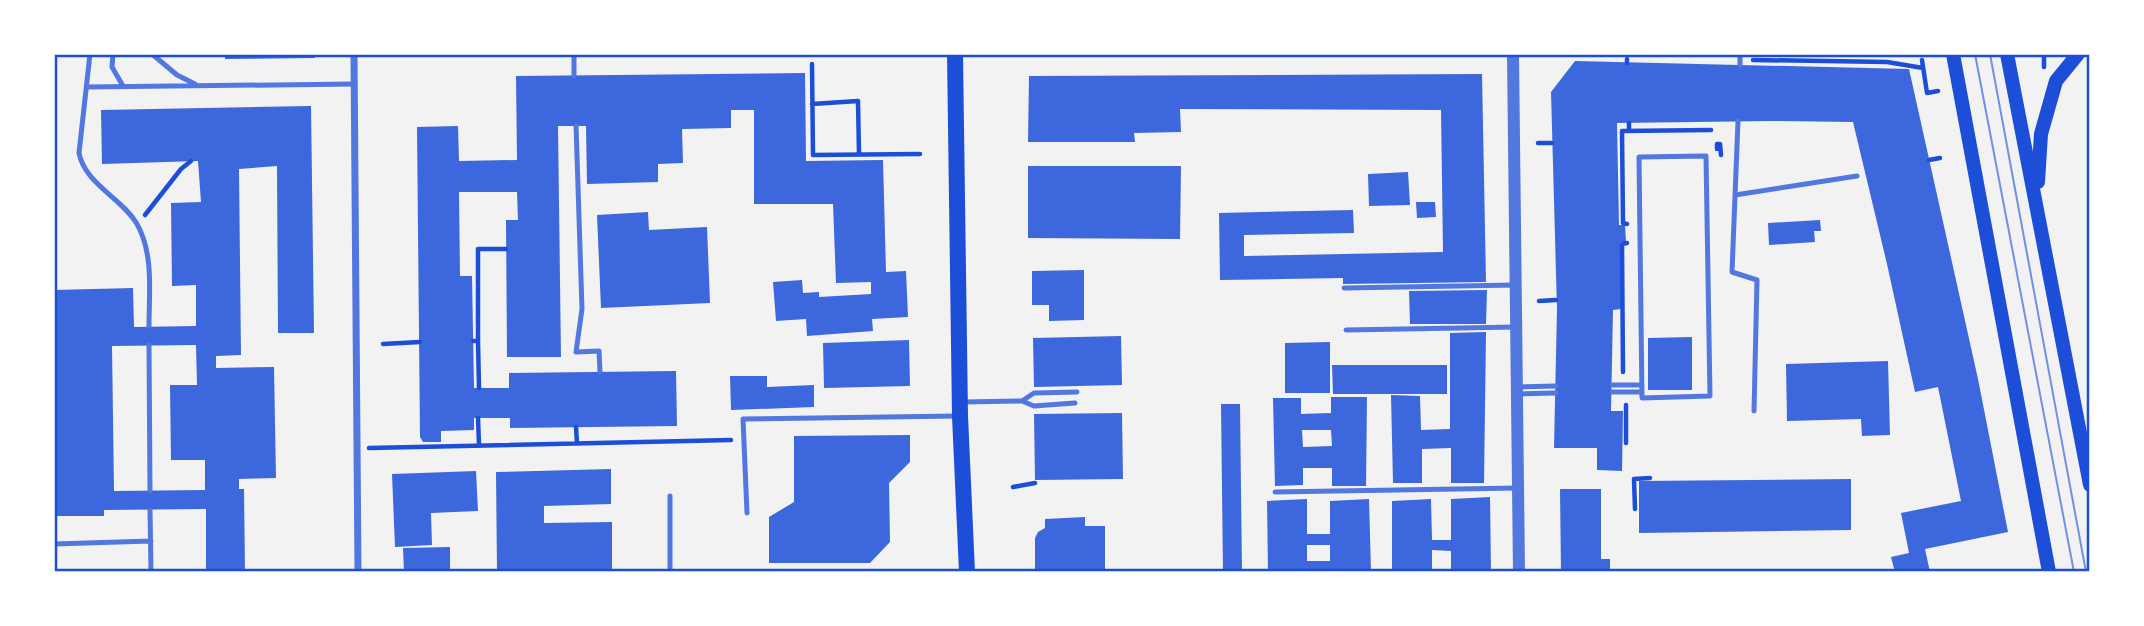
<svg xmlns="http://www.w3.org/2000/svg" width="2144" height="626" font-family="'Fira Sans Condensed',sans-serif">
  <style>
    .building { fill: #3d67dc; fill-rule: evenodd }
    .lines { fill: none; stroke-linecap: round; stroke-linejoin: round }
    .path { stroke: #1d4ed8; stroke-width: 4.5 }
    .service { stroke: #5277de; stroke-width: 5 }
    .minor { stroke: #5277de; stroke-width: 7 }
    .tertiary { stroke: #5277de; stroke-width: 12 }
    .secondary { stroke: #1d4ed8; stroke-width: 14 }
    .primary { stroke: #1d4ed8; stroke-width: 16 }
    .tram { stroke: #7290e2; stroke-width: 2 }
    .neatline { fill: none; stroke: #1d4ed8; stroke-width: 2.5 }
  </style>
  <rect width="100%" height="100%" fill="#f2f2f2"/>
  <!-- building -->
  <path class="building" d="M225,54H315V58L225,59Z
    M1575,61L1909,69L1978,379L2008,532L1925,549L1930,572H1895L1891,557L1909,553L1901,513L1961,501L1938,387L1915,392L1887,264L1853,122L1772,121L1617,123L1619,225H1625L1626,242H1620L1621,309L1613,310L1611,411H1623L1622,471L1597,470V448H1554L1557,309L1551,92Z
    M805,73L806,161L883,160L886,272L906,271L908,317L872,319L873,331L807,336L806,319L776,321L773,282L802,280L803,293L819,292V297L871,294V282L836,283L833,204H754V110H731V128L682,129L683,163L658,164V182L587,184L586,126H558L561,357H507L506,220H518L517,192H459L460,276H472L474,388H509V373L676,371L677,426L510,428V418H474V430L441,431V442H423L420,437L417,127L458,126L459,161L517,160L516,76Z
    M1482,74L1486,282L1343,284V278L1220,280L1219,213L1353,210L1354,233L1244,235V256L1443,252L1441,110L1180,109L1181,132L1134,133L1135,142H1028L1029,76Z
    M311,106L314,333H278L277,166L239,169L241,355L216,356V368L274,367L276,478L239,479V489H244L245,572H206V509L104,510V516H54V290L133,288L134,327L196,326V285L172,286L171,203L201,202L198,161L102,164L101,110ZM196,345L197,385H170L171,460H205V490L114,491L112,346Z
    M1028,166H1181L1180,239L1028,238Z
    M1408,172L1410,205L1369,206L1368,174Z
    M1416,202H1435L1436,217L1417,218Z
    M648,212L649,230L707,227L710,303L601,308L597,215Z
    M1820,220L1821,231H1814L1815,242L1769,245L1768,223Z
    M1084,270V320L1049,321V305H1032V271Z
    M1487,290L1486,324H1410L1409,291Z
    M1486,332L1484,483H1451V448L1422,449V483H1393L1391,395L1420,396L1421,430L1450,429V333Z
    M1121,336L1122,385L1034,387L1033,338Z
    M1692,337V390H1648V338Z
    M909,340L910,386L824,388L823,343Z
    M1330,342V393H1285V343Z
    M1888,361L1890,435L1862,436L1861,419L1787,421L1786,364Z
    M1332,365H1447V394H1333Z
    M730,376H767V387L814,385V407L731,410Z
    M1331,397H1367L1366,486H1332V468H1303V485L1275,486L1273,398H1301V414L1331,413ZM1302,430H1331L1332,446L1303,447Z
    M1221,404H1240L1242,572H1223Z
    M1122,413L1123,479L1035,480L1034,414Z
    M910,435V462L889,483L890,542L870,563H769V517L794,502V436Z
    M611,469V504L544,506V523L612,522V572H497L496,472Z
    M476,471L478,511L431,513L432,545L395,547L392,474Z
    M1851,479V530L1639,533V481Z
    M1560,489H1601V559H1610V572H1561Z
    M1490,497L1491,572H1451V551L1432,550V572H1392V501L1431,499L1432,540H1451V499Z
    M1307,499V534H1330V501L1369,499L1371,572H1268L1267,501ZM1307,545H1330V561H1307Z
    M1085,517V526H1105V572H1035V538L1038,532L1045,528V519Z
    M450,547V572H404L403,548Z"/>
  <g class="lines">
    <!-- path -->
    <path class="path" d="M1627,59V63
      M1753,60L1887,62L1923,68
      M1922,60L1927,93L1938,91
      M812,64L813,155L920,154
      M2044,67V55
      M812,104L858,101L859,154
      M1629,123V131
      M1538,143H1552
      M1717,149V144H1720L1721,155
      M1929,160L1940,158
      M145,215L181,169L191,161
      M1627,224L1623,223L1622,131L1711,130
      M1539,301L1556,300
      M473,341H478V249H506
      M478,341L479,388
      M383,344L420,342
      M1623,372L1622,244L1627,243
      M478,418L479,445
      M576,427L577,443
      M1626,443V405
      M369,448L731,440
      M1013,487L1035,483
      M1635,509L1634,479L1650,478"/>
    <!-- service -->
    <path class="service" d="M90,54L79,153C85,184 122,198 137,224C154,254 149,293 149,326
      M113,54L112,67L123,86
      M152,54L177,75L195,84
      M574,54V76
      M1740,65V54
      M87,87L355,84
      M1738,121L1732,272L1757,280L1754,411
      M576,125L582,309L576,352L599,351L600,372
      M1706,156L1710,396L1642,398L1639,157Z
      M1735,195L1857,176
      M1344,288L1516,285
      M1346,330L1516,327
      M149,345L150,491
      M1612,385H1642
      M1517,387L1556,386
      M1612,392H1642
      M1517,394L1556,393
      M1022,401L1034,406L1075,403
      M963,402L1022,401L1034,393L1077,392
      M1275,492L1518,488
      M670,496V572
      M150,510L151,572
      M747,513L743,419L957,416
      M54,544L151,541"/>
    <!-- minor -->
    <path class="minor" d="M354,54L358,572"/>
    <!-- tertiary -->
    <path class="tertiary" d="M1513,54L1519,572"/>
    <!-- secondary -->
    <path class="secondary" d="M1953,54L2049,572
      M2007,54L2090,485
      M2038,182L2041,134L2056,81L2078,54"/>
    <!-- primary -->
    <path class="primary" d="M955,54L960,416L967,572"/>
    <!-- tram -->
    <path class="tram" d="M1975,54L2074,572
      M1990,54L2086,572"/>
  </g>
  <!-- border -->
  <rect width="2144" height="626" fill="none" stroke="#ffffff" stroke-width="112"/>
  <rect x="56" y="56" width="2032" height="514" class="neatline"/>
</svg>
